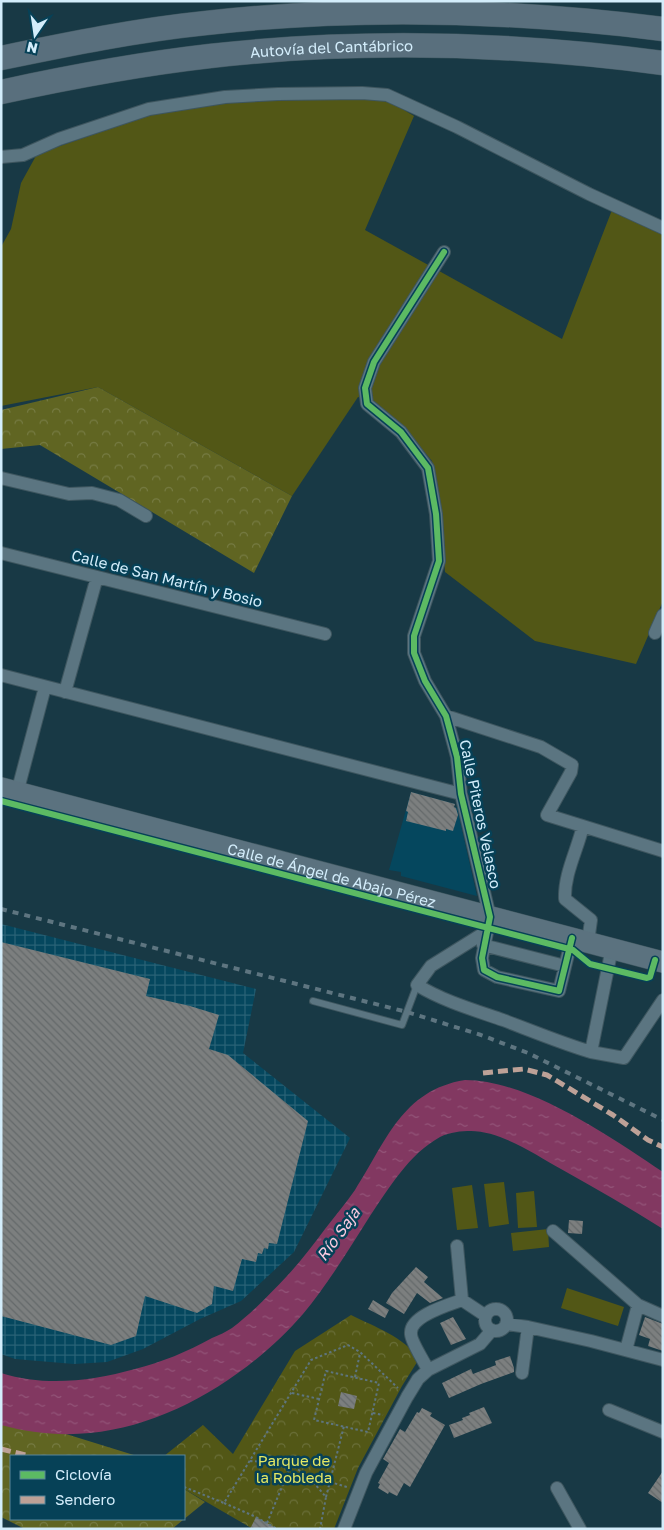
<svg xmlns="http://www.w3.org/2000/svg" width="664" height="1530" font-family="'Golos Text',sans-serif">
  <style>
    .built { fill: #05475e }
    .industrial { fill: url(#industrial-grid) }
    .grass { fill: #525716 }
    .forest { fill: url(#forest-crowns) }
    .park { fill: url(#park-crowns) }
    .water { fill: url(#water-ripples) }
    .building { fill: url(#building-back-hatch) }
    .lines { fill: none; stroke-linecap: round; stroke-linejoin: round }
    .service-casing { stroke: #3e565f; stroke-width: 8 }
    .minor-casing { stroke: #3e565f; stroke-width: 14 }
    .trunk-casing { stroke: #3e565f; stroke-width: 22 }
    .motorway-casing { stroke: #3e565f; stroke-width: 25 }
    .path { stroke: #5e757f; stroke-width: 2; stroke-dasharray: 2.5 2.5; stroke-linecap: butt }
    .service { stroke: #5b7581; stroke-width: 6 }
    .minor { stroke: #5b7581; stroke-width: 12 }
    .trunk { stroke: #5b727f; stroke-width: 21 }
    .motorway { stroke: #596f7d; stroke-width: 24 }
    .rail { stroke: #5e7580; stroke-width: 4; stroke-dasharray: 6 6; stroke-linecap: butt }
    .quiet { stroke: #bda197; stroke-width: 5; stroke-dasharray: 10 5; stroke-linecap: butt }
    .cycleway-casing { stroke: #064157; stroke-width: 9 }
    .cycleway { stroke: #5cba63; stroke-width: 6 }
    .labels { text-anchor: middle; dominant-baseline: central; stroke-width: 5; stroke-linejoin: round; paint-order: stroke }
    .street-label { font-size: 15px; fill: #d3edfb; stroke: #064157 }
    .park-label { font-size: 15px; fill: #e5e863; stroke: #064157 }
    .water-label { font-size: 16px; font-style: italic; fill: #fbcadf; stroke: #064157 }
  </style>
  <defs>
    <pattern id="industrial-grid" width="8" height="8" patternUnits="userSpaceOnUse" patternTransform="scale(1.25)"><rect width="8" height="8" fill="#05475e"/><path d="M0 4h8M4 0v8" fill="none" stroke="#296276"/></pattern>
    <pattern id="forest-crowns" width="20" height="18" patternUnits="userSpaceOnUse" patternTransform="scale(1.25)"><rect width="20" height="18" fill="#606522"/><path d="M2 6a3 3 0 1 1 6 0M12 15a3 3 0 1 1 6 0" fill="none" stroke="#767b43"/></pattern>
    <pattern id="park-crowns" width="20" height="18" patternUnits="userSpaceOnUse" patternTransform="scale(1.25)"><rect width="20" height="18" fill="#525716"/><path d="M2 6a3 3 0 1 1 6 0M12 15a3 3 0 1 1 6 0" fill="none" stroke="#6a6f39"/></pattern>
    <pattern id="water-ripples" width="26" height="14" patternUnits="userSpaceOnUse" patternTransform="scale(1.25)"><rect width="26" height="14" fill="#823861"/><path d="M2 4q2-2 4 0t4 0M15 11q2-2 4 0t4 0" fill="none" stroke="#935579"/></pattern>
    <pattern id="building-back-hatch" width="6" height="6" patternUnits="userSpaceOnUse" patternTransform="scale(1.25)"><rect width="6" height="6" fill="#7c7f7f"/><path d="M-1 5l2 2M0 0l6 6M5-1l2 2" fill="none" stroke="#64696a"/></pattern>
  </defs>
  <rect width="100%" height="100%" fill="#183945"/>
  <!-- built -->
  <path class="built" d="M411,792L455,804L454,807L459,808L458,812L477,896L401,876V872L389,870Z"/>
  <!-- industrial -->
  <path class="industrial" d="M1,924L256,989L243,1053L350,1138L294,1252L241,1301L200,1319L143,1349L107,1362L74,1364L15,1359L1,1354Z"/>
  <!-- grass -->
  <path class="grass" d="M267,99H386L414,116L365,230L562,339L612,210L663,233V601L636,664L535,641L445,572L440,517L432,461L401,424L375,402L358,397L292,496L98,387L1,406V247L11,229L21,183L37,154L152,114L198,105Z
    M504,1182L509,1224L489,1227L484,1184Z
    M472,1185L478,1228L457,1230L452,1188Z
    M534,1191L537,1227L518,1228L516,1193Z
    M548,1229L549,1247L513,1251L511,1233Z
    M567,1288L624,1307L618,1326L561,1308Z"/>
  <!-- forest -->
  <path class="forest" d="M98,387L292,496L254,573L40,445L1,449V410Z
    M1,1423L66,1434L137,1456H11V1519H184V1489L205,1502L172,1529H25L1,1517Z"/>
  <!-- park -->
  <path class="park" d="M351,1315C375,1327 404,1337 419,1359L402,1386L358,1468L334,1529H253L184,1489V1456H164L203,1425L233,1454L295,1351Z"/>
  <!-- water -->
  <path class="water" d="M465,1080C529,1080 610,1137 663,1172V1229C630,1208 595,1188 561,1169C536,1155 501,1131 471,1131C461,1131 450,1132 440,1137C409,1154 389,1188 370,1216C349,1249 328,1284 303,1314C252,1373 170,1426 90,1433C60,1436 30,1433 1,1425V1373C46,1387 91,1381 135,1369C162,1362 187,1352 212,1338C219,1335 226,1332 232,1328C252,1313 270,1294 287,1276C301,1261 313,1245 325,1229C335,1216 346,1203 355,1190C386,1142 402,1090 465,1080Z"/>
  <!-- building -->
  <path class="building" d="M411,792L455,804L454,807L456,808L458,815L453,831L446,829V831L406,821L408,812L406,811Z
    M1,942L150,979L146,996L190,1006L219,1015L209,1049L228,1055L308,1121L277,1244L269,1243L268,1249L264,1248L262,1254L258,1253L256,1262L242,1259L233,1291L214,1286L212,1304L197,1313L145,1296L136,1336L111,1345L1,1316Z
    M569,1220L583,1221L582,1234L568,1233Z
    M416,1267L428,1277L424,1282L443,1298L430,1303L417,1293L404,1314L386,1303L392,1293Z
    M373,1300L389,1310L385,1318L368,1309Z
    M453,1317L466,1339L451,1345L440,1323Z
    M645,1317L663,1324V1351L648,1346L650,1339L639,1335Z
    M510,1356L514,1368V1372L481,1384L449,1398L442,1383L471,1369L473,1374L496,1365L495,1361Z
    M341,1392L357,1396L354,1409L338,1406Z
    M484,1407L492,1423L454,1438L449,1425L463,1420L462,1418L470,1415L469,1413Z
    M422,1408L432,1413L430,1416L445,1425L410,1487L404,1483L397,1496L389,1492L388,1494L378,1488L380,1484L378,1483L389,1463L383,1459L400,1429L405,1432L417,1412L419,1413Z
    M663,1471V1503L648,1493Z
    M256,1517L278,1529H250Z"/>
  <g class="lines">
    <defs>
      <path id="service" d="M313,1001L402,1025L417,985"/>
      <path id="minor" d="M1,157L23,155L59,139L149,109L225,97L278,94L362,93L387,95L457,127L589,194L663,228
        M444,252L374,362L365,388L367,404L401,432L428,468L436,514L439,561L414,636V653L425,681L446,716L457,757L461,794L490,917L482,958L484,970L497,977L559,991L572,938
        M1,478L69,494L92,493L119,500L146,516
        M1,553L325,634
        M655,633L663,615
        M1,675L461,794
        M65,692L97,577
        M446,716L541,747L572,765L571,772L547,815L663,851
        M17,793L45,687
        M583,826C577,851 564,874 565,899L591,920L588,942
        M487,931L431,966L417,985C443,1001 474,1010 503,1020C532,1031 561,1043 591,1052
        M483,945L565,966
        M612,948L591,1052L624,1058L663,1000
        M553,1231L638,1305L663,1316
        M457,1246L462,1300
        M485 1320a11 11 0 1 1 22 0a11 11 0 1 1-22 0Z
        M506,1324L528,1327L591,1341L663,1360
        M626,1350L638,1305
        M428,1370C424,1361 411,1342 411,1334C409,1316 448,1305 462,1300L486,1316
        M522,1373L528,1327
        M609,1410L663,1432
        M557,1488L580,1529
        M344,1529L366,1473L407,1397L418,1379L428,1370L480,1344L492,1330"/>
      <g id="trunk">
        <path id="s1" d="M1,788L663,962"/>
      </g>
      <g id="motorway">
        <path d="M1,58C69,44 137,30 206,23C358,6 511,10 663,29"/>
        <path id="s2" d="M1,92C70,77 140,64 210,56C361,39 513,43 663,63"/>
      </g>
    </defs>
    <!-- service casing -->
    <use href="#service" class="service-casing"/>
    <!-- minor casing -->
    <use href="#minor" class="minor-casing"/>
    <!-- trunk casing -->
    <use href="#trunk" class="trunk-casing"/>
    <!-- motorway casing -->
    <use href="#motorway" class="motorway-casing"/>
    <!-- path -->
    <path class="path" d="M326,1371L379,1383L368,1432L314,1420Z
      M355,1377L360,1353
      M292,1393L319,1399
      M373,1413L383,1415
      M250,1461L288,1463L308,1476L326,1497L320,1529
      M330,1482L347,1487
      M184,1487L224,1503L311,1360L348,1345L360,1352L398,1388
      M326,1497L344,1426
      M224,1503L256,1517L277,1529
      M267,1523L291,1465"/>
    <!-- service -->
    <use href="#service" class="service"/>
    <!-- minor -->
    <use href="#minor" class="minor"/>
    <!-- trunk -->
    <use href="#trunk" class="trunk"/>
    <!-- motorway -->
    <use href="#motorway" class="motorway"/>
    <!-- rail -->
    <path class="rail" d="M1,909L407,1012L481,1035L528,1053L663,1120"/>
    <!-- quiet -->
    <path class="quiet" d="M483,1073L524,1069L547,1075L613,1115L648,1140L663,1147
      M1,1449L30,1456"/>
    <defs>
      <path id="cycleway" d="M444,252L374,362L365,388L367,404L401,432L428,468L436,514L439,561L414,636V653L425,681L446,716L457,757L461,794L490,917L482,958L484,970L497,977L559,991L572,938
        M1,801L573,950L590,964L647,978L650,977L655,960"/>
    </defs>
    <!-- cycleway casing -->
    <use href="#cycleway" class="cycleway-casing"/>
    <!-- cycleway -->
    <use href="#cycleway" class="cycleway"/>
  </g>
  <g class="labels">
    <!-- street labels -->
    <g class="street-label">
      <text stroke="none"><textPath href="#s2" startOffset="334">Autovía del Cantábrico</textPath></text>
      <text transform="translate(167 578) rotate(14)">Calle de San Martín y Bosio</text>
      <text transform="translate(481 814) rotate(78)">Calle Piteros Velasco</text>
      <text stroke="none"><textPath href="#s1" startOffset="342">Calle de Ángel de Abajo Pérez</textPath></text>
    </g>
    <!-- park labels -->
    <g class="park-label">
      <text x="294" y="1460">Parque de<tspan x="294" dy="17">la Robleda</tspan></text>
    </g>
    <!-- water labels -->
    <g class="water-label">
      <text transform="translate(338 1234) rotate(-54)">Río Saja</text>
    </g>
  </g>
  <!-- border -->
  <rect width="664" height="1530" fill="none" stroke="#d3edfb" stroke-width="5"/>
  <!-- legend -->
  <rect x="10" y="1455" width="175" height="65" fill="#064157" stroke="#588699"/>
  <rect x="20" y="1471" width="25" height="8" fill="#5cba63" stroke="#588699"/>
  <text x="55" y="1480" font-size="15" fill="#d3edfb">Ciclovía</text>
  <rect x="20" y="1496" width="25" height="8" fill="#bda197" stroke="#588699"/>
  <text x="55" y="1505" font-size="15" fill="#d3edfb">Sendero</text>
  <!-- north arrow -->
  <g transform="translate(35 35) rotate(193)" stroke="#064157" stroke-width="4" paint-order="stroke">
  <path d="M0-4L9 19L0 12L-9 19Z" fill="#d3edfb"/>
  <text y="-8" font-size="14" font-weight="bold" text-anchor="middle" fill="#d3edfb">N</text>
  </g>
</svg>
